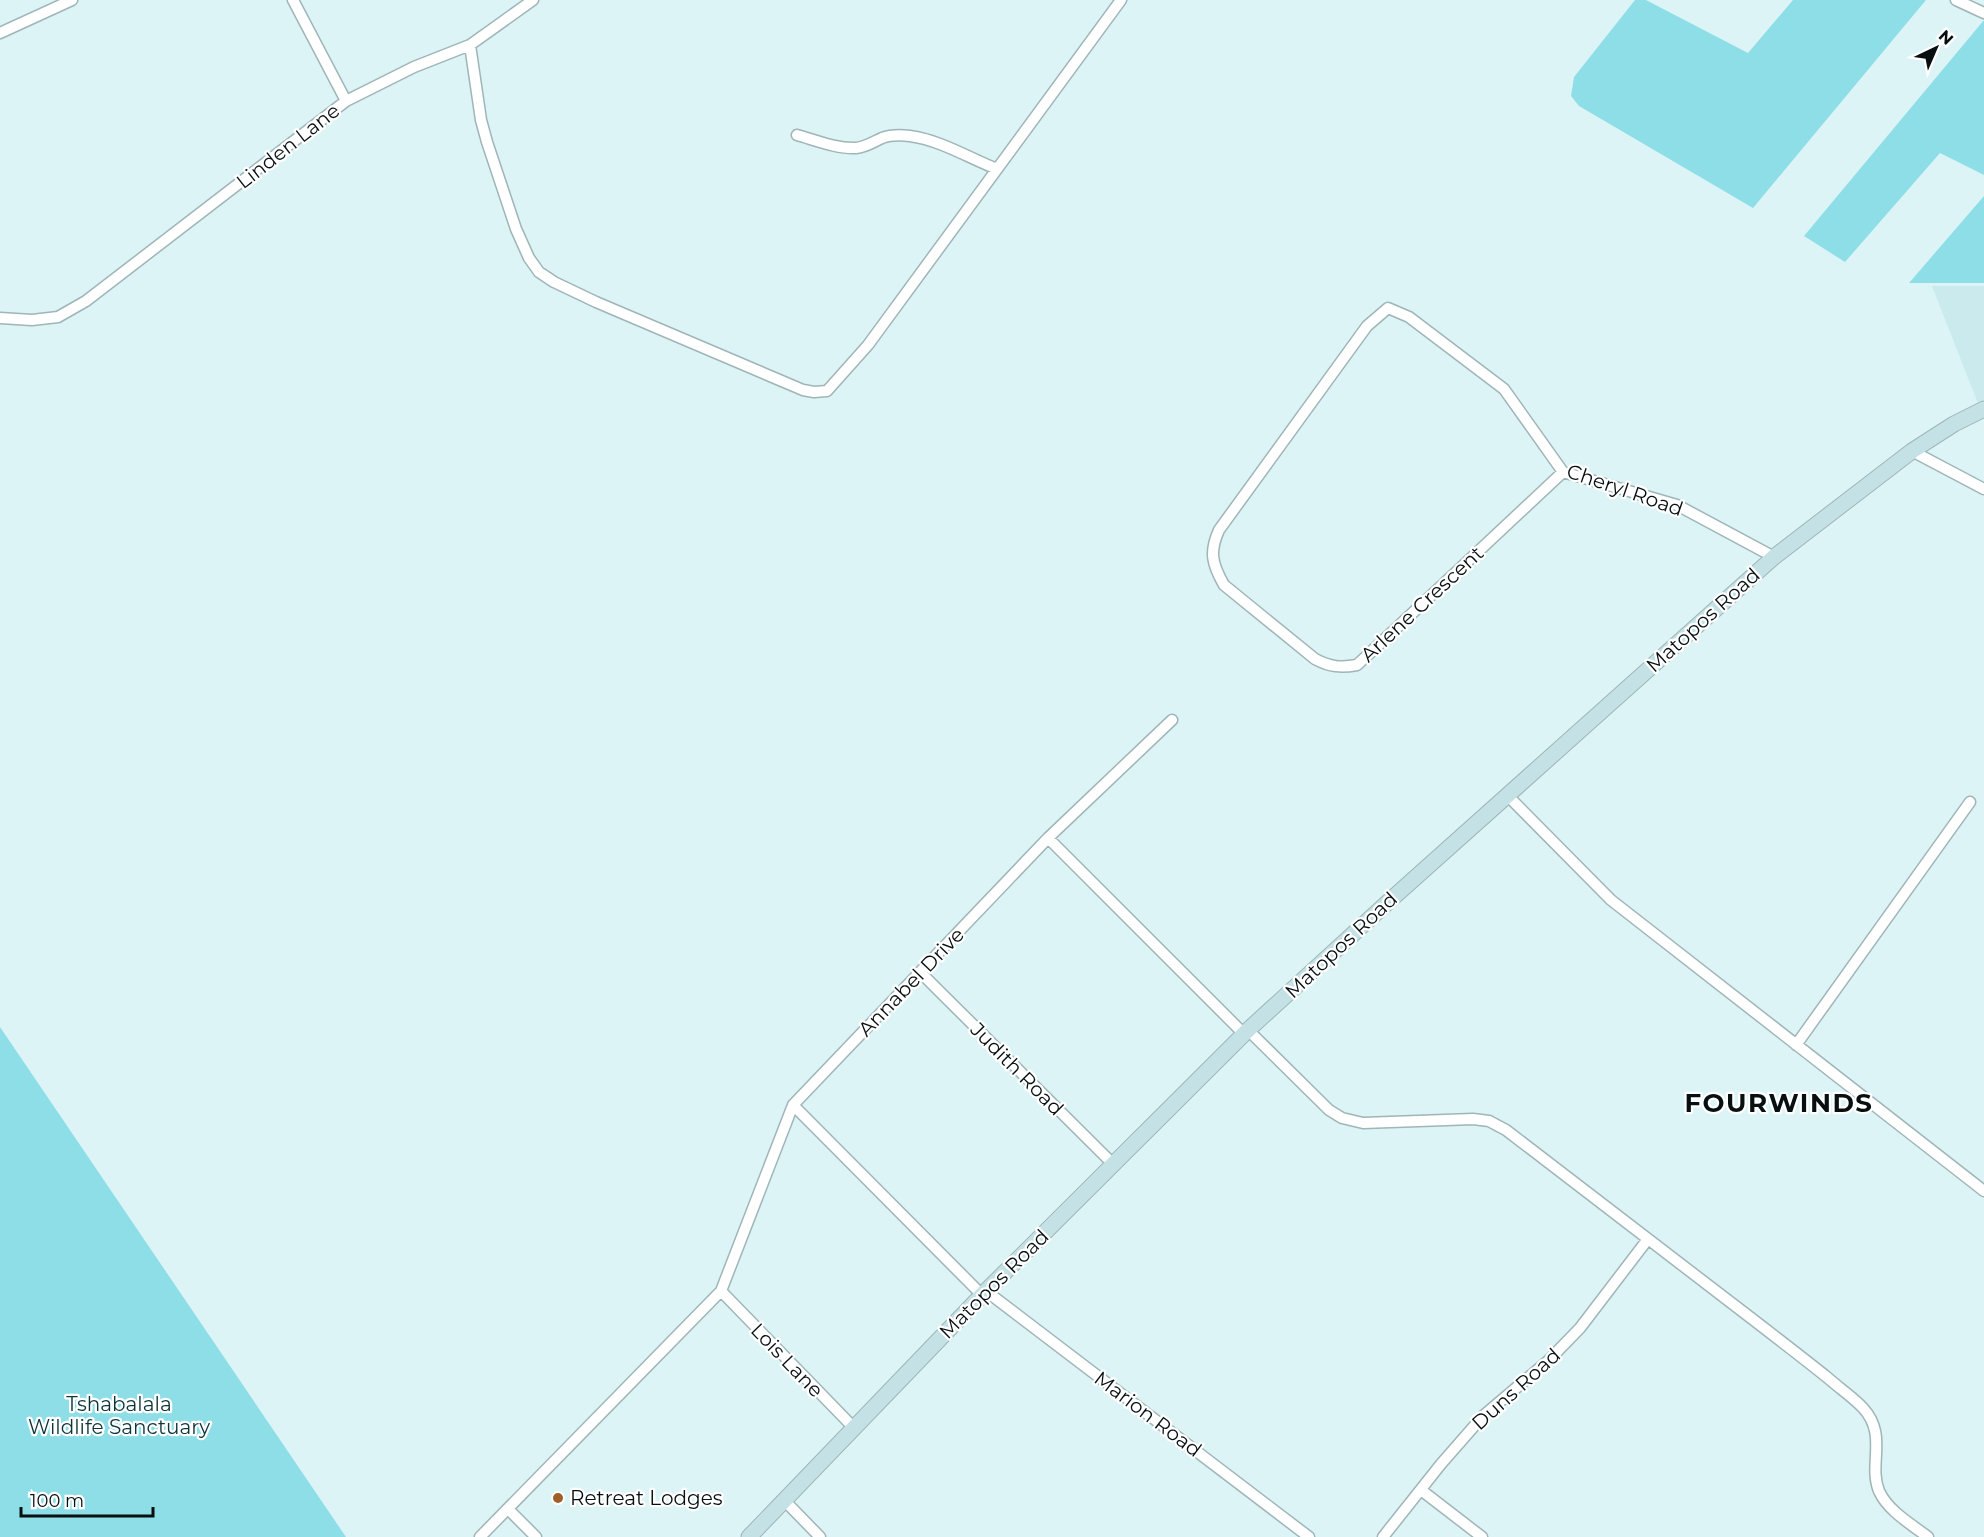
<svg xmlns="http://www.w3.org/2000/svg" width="1984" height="1537" font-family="Montserrat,sans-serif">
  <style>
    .built { fill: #caeaed }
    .green { fill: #8edee8 }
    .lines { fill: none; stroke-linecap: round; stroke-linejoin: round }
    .street-casing { stroke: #9fb5b7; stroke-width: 13 }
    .secondary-casing { stroke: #9fb5b7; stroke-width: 17 }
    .street { stroke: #fff; stroke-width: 10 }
    .secondary { stroke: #c4e2e6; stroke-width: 15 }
    .poi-dot { fill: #a05e2a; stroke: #fff; stroke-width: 2 }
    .labels { text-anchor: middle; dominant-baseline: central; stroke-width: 4.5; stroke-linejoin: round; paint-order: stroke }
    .street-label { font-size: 20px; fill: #070f10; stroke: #fff }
    .park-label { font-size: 20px; fill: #0d353a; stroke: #fff }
    .poi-label { font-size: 20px; fill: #070f10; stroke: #fff; text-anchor: start }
    .district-label { font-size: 26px; font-weight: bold; letter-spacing: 1.5px; fill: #070f10; stroke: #fff }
  </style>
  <rect width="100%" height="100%" fill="#ddf4f7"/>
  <!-- built -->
  <path class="built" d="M1932,286H1984V404L1979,406Z"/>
  <!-- green -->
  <path class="green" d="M1635,0H1646L1748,53L1793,0H1926L1753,208L1579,106L1571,96L1574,77Z
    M1984,20V175L1940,153L1845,262L1804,236Z
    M1984,196V283H1909Z
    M0,1027L346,1537H0Z"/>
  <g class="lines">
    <defs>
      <path id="street" d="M293,0L346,101
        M1956,0L1984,13
        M0,33L72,0
        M470,45L481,120L487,142L516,229L529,258L539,272L554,282L596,302L803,390L814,392L827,391L868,345L1121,0
        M797,135C815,140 837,149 856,148C866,147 873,142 882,138C890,135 901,135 910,136C940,140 969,158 997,169
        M0,318L32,320L58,317L86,301L346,101L414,67L470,45L533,0
        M1912,451L1984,489
        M1563,472L1357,665C1341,668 1330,667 1315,659L1224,585C1212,564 1209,552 1219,530L1367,326L1388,308L1409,317L1504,389L1563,472L1677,505L1774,557
        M1508,796L1611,900L1984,1191
        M1048,838L1244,1034
        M920,972L1114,1165
        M1248,1030L1329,1110L1342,1118L1363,1123L1473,1119L1489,1121L1506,1130C1584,1189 1661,1249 1738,1308C1768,1331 1798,1354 1828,1378C1839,1388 1853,1397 1863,1408C1888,1435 1868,1464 1879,1491C1888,1511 1911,1524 1928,1537
        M1796,1045L1970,802
        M793,1105L982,1295
        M721,1291L854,1428
        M986,1291L1309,1537
        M1421,1490L1482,1537
        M784,1500L820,1537
        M508,1509L536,1537
        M480,1537L721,1291L793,1105L1048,838L1172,720
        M1383,1537L1441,1464L1483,1416L1548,1361L1580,1328L1648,1239"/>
      <path id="secondary" d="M749,1537L982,1295L1248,1030L1387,903L1774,557L1912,451L1954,424L1984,409"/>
    </defs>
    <!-- street casing -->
    <use href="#street" class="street-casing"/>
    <!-- secondary casing -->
    <use href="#secondary" class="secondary-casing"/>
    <!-- street -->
    <use href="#street" class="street"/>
    <!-- secondary -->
    <use href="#secondary" class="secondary"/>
  </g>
  <!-- markers -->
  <circle class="poi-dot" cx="558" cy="1498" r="6"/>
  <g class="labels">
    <!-- street labels -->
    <g class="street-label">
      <text transform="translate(288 146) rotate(-38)">Linden Lane</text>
      <text transform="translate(1625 490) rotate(19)">Cheryl Road</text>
      <text transform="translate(1422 604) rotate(-43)">Arlene Crescent</text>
      <text transform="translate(1703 620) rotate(-42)">Matopos Road</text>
      <text transform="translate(1341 945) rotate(-43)">Matopos Road</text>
      <text transform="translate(911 982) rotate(-46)">Annabel Drive</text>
      <text transform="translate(1017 1069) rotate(45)">Judith Road</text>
      <text transform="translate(994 1284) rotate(-45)">Matopos Road</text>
      <text transform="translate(787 1360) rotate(46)">Lois Lane</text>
      <text transform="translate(1516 1389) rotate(-42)">Duns Road</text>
      <text transform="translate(1148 1414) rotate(37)">Marion Road</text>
    </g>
    <!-- park labels -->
    <g class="park-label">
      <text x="119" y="1404">Tshabalala<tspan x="119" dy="23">Wildlife Sanctuary</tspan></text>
    </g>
    <!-- poi labels -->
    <g class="poi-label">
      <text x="570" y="1498">Retreat Lodges</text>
    </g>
    <!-- district labels -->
    <g class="district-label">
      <text x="1779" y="1103">FOURWINDS</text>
    </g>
  </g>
  <!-- north arrow -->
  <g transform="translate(1936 48) rotate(44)" stroke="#ffffff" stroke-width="4.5" paint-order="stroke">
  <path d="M0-4.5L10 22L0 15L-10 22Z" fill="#070f10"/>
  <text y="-9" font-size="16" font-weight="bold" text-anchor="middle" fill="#070f10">N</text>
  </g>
  <!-- scale -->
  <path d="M21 1507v9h132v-9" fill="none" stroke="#070f10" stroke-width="3"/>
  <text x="30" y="1507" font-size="18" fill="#070f10" stroke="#ffffff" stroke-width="4.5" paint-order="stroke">100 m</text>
</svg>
